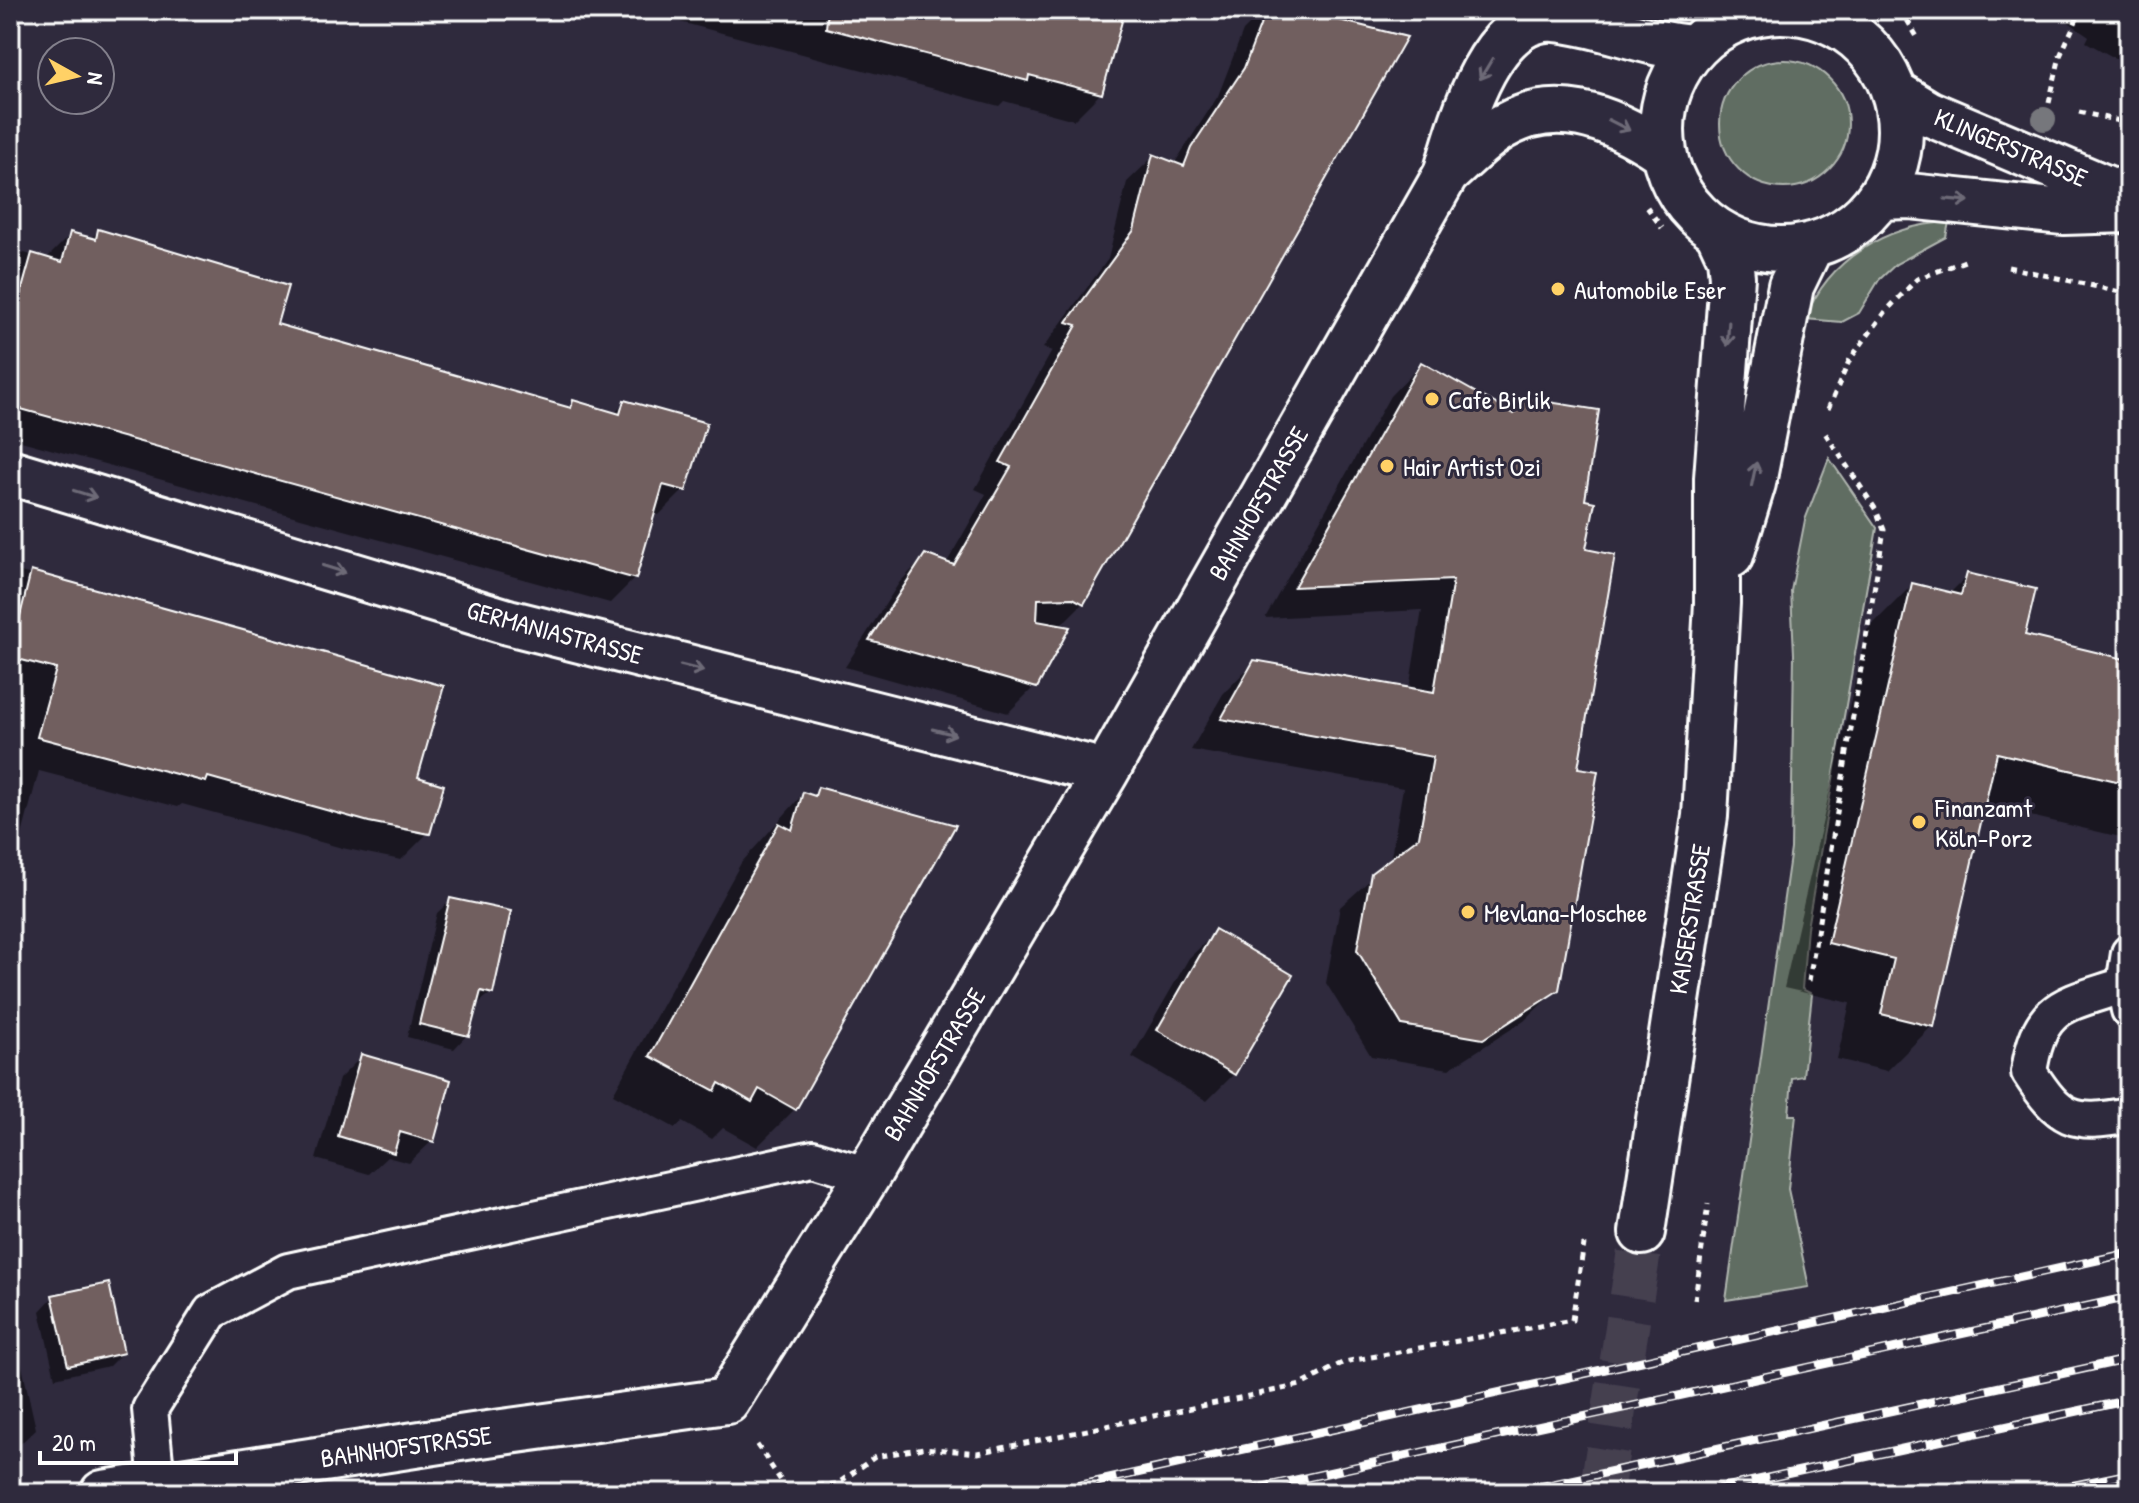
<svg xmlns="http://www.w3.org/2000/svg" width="2139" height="1503" font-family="'Patrick Hand',sans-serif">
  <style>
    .green { fill: #616d62; stroke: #b0b6b0; stroke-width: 2 }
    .shadow { fill: #0007 }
    .building { fill: #715e5e; stroke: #fff; stroke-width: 2 }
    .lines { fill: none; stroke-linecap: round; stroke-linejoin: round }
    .secondary-tunnel { stroke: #443f50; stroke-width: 44; stroke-dasharray: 44 22; stroke-linecap: butt }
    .lane-casing { stroke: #fff; stroke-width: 40 }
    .street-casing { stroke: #fff; stroke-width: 50 }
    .secondary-casing { stroke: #fff; stroke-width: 50 }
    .path { stroke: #fff; stroke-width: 5; stroke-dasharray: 6 6; stroke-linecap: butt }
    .lane { stroke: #2f2a3d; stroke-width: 34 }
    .street { stroke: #2f2a3d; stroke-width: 44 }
    .secondary { stroke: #2f2a3d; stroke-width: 44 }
    .rail-casing { stroke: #fff; stroke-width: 9 }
    .rail { stroke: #2f2a3d; stroke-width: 6; stroke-dasharray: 18; stroke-linecap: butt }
    .tree { fill: #76777c }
    .oneway { stroke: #6d6a77 }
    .poi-dot { fill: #ffd166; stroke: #2f2a3d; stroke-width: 3 }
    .labels { text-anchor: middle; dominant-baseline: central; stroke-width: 6; stroke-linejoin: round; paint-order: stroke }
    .street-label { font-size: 26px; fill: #fff; stroke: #2f2a3d }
    .poi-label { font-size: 26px; fill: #fff; stroke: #2f2a3d; text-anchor: start }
  </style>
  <rect width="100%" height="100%" fill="#2f2a3d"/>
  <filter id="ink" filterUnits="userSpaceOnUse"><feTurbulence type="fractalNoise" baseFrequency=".0125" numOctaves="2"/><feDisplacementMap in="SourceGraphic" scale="16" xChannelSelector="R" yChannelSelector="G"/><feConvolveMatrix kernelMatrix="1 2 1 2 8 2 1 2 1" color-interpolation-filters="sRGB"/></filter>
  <g filter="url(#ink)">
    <!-- green -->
    <path class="green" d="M1720 124a64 64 0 1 1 128 0a64 64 0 1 1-128 0Z
      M1949,222L1946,237L1896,264L1879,280L1859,313L1842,322L1805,319C1828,259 1886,225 1949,222Z
      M1829,458L1877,528L1807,928L1802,989L1812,994L1803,1076L1792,1078L1789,1115H1796L1788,1189L1809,1287L1726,1300L1791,849L1794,654L1791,591L1805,520Z"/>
    <!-- shadow -->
    <path class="shadow" d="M635,10H1123L1101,93L1074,120L1004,101L999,106Z
      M1264,10H1292L1083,603L1059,627L1035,686L1008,713L845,667L899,583L925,556L946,564L986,494L975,489L1052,351L1043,348L1108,259L1127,182L1154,156L1174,164L1218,96L1243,31Z
      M2051,10H2129V66L2086,42L2089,36Z
      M99,231L274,326L567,409L573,402L614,414L625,402L684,490L659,515L653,513L635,578L610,603L10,438V249L46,259L71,234L90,239Z
      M1421,364L1511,414L1525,400L1582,502L1584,551L1575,769L1557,989L1524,1021L1449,1069L1371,1056L1326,983L1340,907L1390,862L1403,788L1191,750L1223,694L1254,662L1409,689L1422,610L1265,618L1390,396Z
      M10,569L441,688L416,779L428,833L401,860L342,848L182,804L178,807L39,771L10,880Z
      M1968,575L2022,637L2129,662V839L1983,805L1932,1026L1887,1071L1837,1059L1850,1003L1784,988L1867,630L1912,585L1949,594Z
      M818,789L795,1109L757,1147L723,1128L712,1139L682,1122L675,1128L613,1094L741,863L803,794L811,797Z
      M451,900L491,993L475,1006L467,1035L454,1049L407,1037L437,913Z
      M1216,932L1234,1074L1207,1101L1132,1057L1189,958Z
      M362,1056L432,1141L409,1163L387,1157L369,1174L316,1159L339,1079Z
      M53,1297L122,1353L109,1366L55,1378L40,1311Z
      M17,1344L36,1429L10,1454V1345Z"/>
    <!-- building -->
    <path class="building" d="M828,10H1125L1102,94L1029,75L1028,81L826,28Z
      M1266,10H1299L1407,37L1084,604L1073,598L1038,599L1037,621L1070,627L1037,688L869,640L925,554L954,565L1011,467L1000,462L1077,325L1067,322L1134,230L1153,154L1184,166L1191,148L1244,68Z
      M98,229L288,286L277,324L571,408L573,400L620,414L624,400L707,423L686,491L663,485L636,579L10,406V332L32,253L62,262L70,232L96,239Z
      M1421,362L1514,414L1524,398L1599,410L1585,500L1595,502L1586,549L1615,555L1578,768L1598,771L1559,990L1483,1039L1402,1025L1357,950L1371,873L1419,837L1433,757L1221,719L1254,660L1434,692L1453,580L1294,587Z
      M31,571L444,686L418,777L444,785L430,834L369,822L208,777L206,782L37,737L56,669L10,657Z
      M1967,573L2036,589L2025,635L2129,660V784L1997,753L1934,1027L1881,1014L1894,959L1828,943L1912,583L1961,595Z
      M818,787L956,825L796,1110L759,1089L752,1102L719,1083L715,1091L650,1056L779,823L792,830L803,792L815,796Z
      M450,898L511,911L493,994L481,991L469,1036L419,1024Z
      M1215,929L1293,975L1235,1075L1157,1030Z
      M361,1054L451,1080L434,1142L400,1132L394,1153L338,1136Z
      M109,1283L124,1353L68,1366L52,1295Z"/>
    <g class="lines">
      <!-- secondary-tunnel -->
      <path class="secondary-tunnel" d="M1601,1493L1642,1232"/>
      <defs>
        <path id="lane" d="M2129,953L2124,985L2129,1010
          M2124,985C2065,1005 2039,1003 2029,1072C2060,1120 2072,1126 2129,1115
          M157,1483L150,1409L211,1312L288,1271L813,1158L868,1175"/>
        <path id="street" d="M1446,174C1461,161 1476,145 1493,133C1551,92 1611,117 1663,152
          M10,472L508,622L1106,772
          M103,1493L473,1436L727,1401L868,1175L1106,772L1446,174C1460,126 1489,13 1555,19C1602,23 1645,45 1693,48"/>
        <path id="secondary" d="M1662 130a119 119 0 1 1 238 0a119 119 0 1 1-238 0Z
          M1895,93L1928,113L2129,198
          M1879,197L1909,196L2063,212L2129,210
          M1731,555L1753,483L1791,286L1810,247
          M1642,1232L1705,816L1717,603V478L1732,277L1730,258L1718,232"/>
      </defs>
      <!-- lane casing -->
      <use href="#lane" class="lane-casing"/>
      <!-- street casing -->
      <use href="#street" class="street-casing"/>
      <!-- secondary casing -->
      <use href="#secondary" class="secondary-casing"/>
      <!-- path -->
      <path class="path" d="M1901,10L1919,40
        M2049,103L2060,56L2081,10
        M2079,112L2129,123
        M1647,207L1662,228
        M2008,267L2129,294
        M1828,409L1850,359L1887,310L1917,279L1965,261
        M1809,981L1884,530L1876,510L1823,430
        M1695,1300L1708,1204
        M757,1445L786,1488L837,1484L875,1457L923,1448L978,1453L1301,1385L1344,1362L1572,1320L1584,1244"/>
      <!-- lane -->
      <use href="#lane" class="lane"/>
      <!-- street -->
      <use href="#street" class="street"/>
      <!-- secondary -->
      <use href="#secondary" class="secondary"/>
      <defs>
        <path id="rail" d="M1046,1493L2129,1253
          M1236,1493L2129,1297
          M1512,1493L2129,1359
          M1698,1493L2129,1400
          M2037,1493L2129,1474"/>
      </defs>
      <!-- rail casing -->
      <use href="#rail" class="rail-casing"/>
      <!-- rail -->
      <use href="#rail" class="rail"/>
    </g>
    <!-- trees -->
    <circle class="tree" cx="2044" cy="119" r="12"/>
    <!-- one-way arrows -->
    <defs><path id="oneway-shaft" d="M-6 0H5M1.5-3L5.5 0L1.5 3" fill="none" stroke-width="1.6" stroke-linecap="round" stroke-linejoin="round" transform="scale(2)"/></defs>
    <g class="oneway">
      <use href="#oneway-shaft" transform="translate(1486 69) rotate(121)"/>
      <use href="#oneway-shaft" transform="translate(1619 125) rotate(27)"/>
      <use href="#oneway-shaft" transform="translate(1957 200) rotate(5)"/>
      <use href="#oneway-shaft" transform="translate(1728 334) rotate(94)"/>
      <use href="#oneway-shaft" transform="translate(1754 474) rotate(-78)"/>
      <use href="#oneway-shaft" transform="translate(85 494) rotate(17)"/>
      <use href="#oneway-shaft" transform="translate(334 569) rotate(17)"/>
      <use href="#oneway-shaft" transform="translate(692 668) rotate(14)"/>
      <use href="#oneway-shaft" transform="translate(944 732) rotate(14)"/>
    </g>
  </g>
  <!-- markers -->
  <g class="poi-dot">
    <circle cx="1558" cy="289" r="8"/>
    <circle cx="1432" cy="399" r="8"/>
    <circle cx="1387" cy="466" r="8"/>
    <circle cx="1919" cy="822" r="8"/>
    <circle cx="1468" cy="912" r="8"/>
  </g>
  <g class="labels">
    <!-- street labels -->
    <g class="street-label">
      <text transform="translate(2011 147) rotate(23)">KLINGERSTRASSE</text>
      <text transform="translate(1258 503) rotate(-60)">BAHNHOFSTRASSE</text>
      <text transform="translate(555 632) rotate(15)">GERMANIASTRASSE</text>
      <text transform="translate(1689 919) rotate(-81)">KAISERSTRASSE</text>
      <text transform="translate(934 1064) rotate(-59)">BAHNHOFSTRASSE</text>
      <text transform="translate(406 1446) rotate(-8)">BAHNHOFSTRASSE</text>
    </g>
    <!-- poi labels -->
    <g class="poi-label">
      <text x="1574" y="289">Automobile Eser</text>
      <text x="1448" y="399">Cafe Birlik</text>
      <text x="1403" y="466">Hair Artist Ozi</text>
      <text x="1935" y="807">Finanzamt<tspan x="1935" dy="30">Köln-Porz</tspan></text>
      <text x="1484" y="912">Mevlana-Moschee</text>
    </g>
  </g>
  <!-- margin -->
  <rect width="2139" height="1503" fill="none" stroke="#2f2a3d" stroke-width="40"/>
  <rect x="20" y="20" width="2099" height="1463" fill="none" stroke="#fff" stroke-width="3" filter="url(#ink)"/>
  <!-- north arrow -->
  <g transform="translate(76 76) rotate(98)"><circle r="38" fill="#2f2a3d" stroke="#827f8b" stroke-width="2"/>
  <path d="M0-6L14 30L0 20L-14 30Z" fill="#ffd166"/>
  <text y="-12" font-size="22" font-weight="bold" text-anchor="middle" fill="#ffffff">N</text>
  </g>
  <!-- scale -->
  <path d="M40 1451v12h196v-12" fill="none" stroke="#ffffff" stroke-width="4"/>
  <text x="52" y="1451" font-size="24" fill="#ffffff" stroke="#2f2a3d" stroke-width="6" paint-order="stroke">20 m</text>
</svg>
